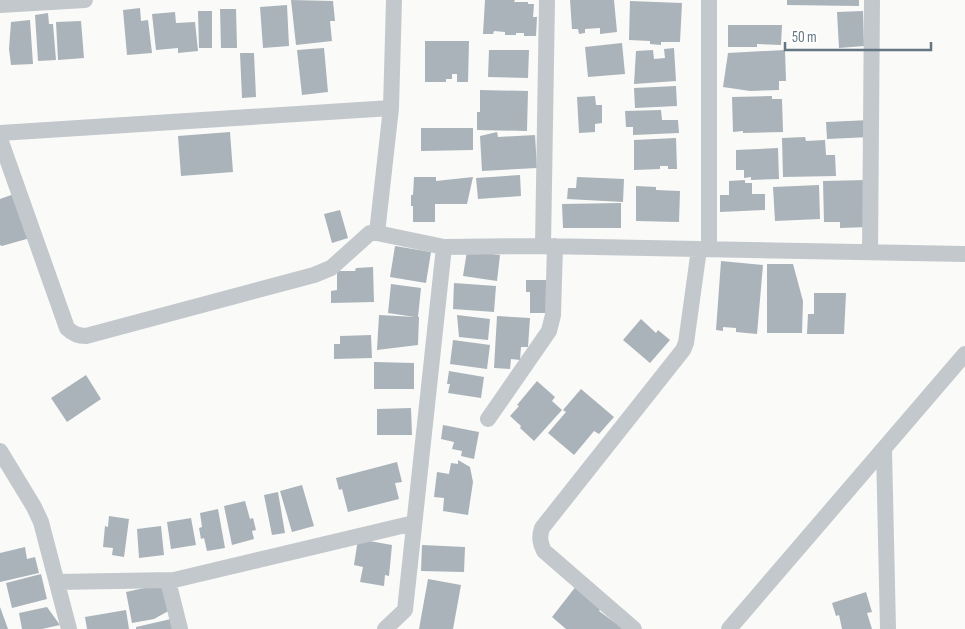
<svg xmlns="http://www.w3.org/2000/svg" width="965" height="629" font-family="'Sofia Sans Condensed',sans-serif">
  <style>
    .building { fill: #aab3b9 }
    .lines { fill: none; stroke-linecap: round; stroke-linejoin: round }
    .minor { stroke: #c3c8cc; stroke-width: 16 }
  </style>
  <rect width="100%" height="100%" fill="#fafaf8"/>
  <!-- building -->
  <path class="building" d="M291,0L333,1L335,21H330L332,41L296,45Z
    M485,0H515L514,2H528V4H534L533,17H537L536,36H524V33H516V35H505V32L494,31L493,34H483Z
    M570,0H614L617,32L600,34V28L585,29V33L579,34L578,29H572Z
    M787,0H859V6L787,5Z
    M630,1L682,3L680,42H661V45L650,44V41L629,40Z
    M287,5L289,46L263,48L260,7Z
    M140,8L141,21L148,20L152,53L127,55L123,10Z
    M220,9H236L237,48H221Z
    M198,11H212V48H199Z
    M863,11L864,46L839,48L837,12Z
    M175,12L176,23L195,22L198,51L178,53V48L156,50L152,14Z
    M48,13L49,24H53L56,60L38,61L35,15Z
    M30,20L33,64L11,65L9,49L11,22Z
    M81,21L84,58L58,60L56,22Z
    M728,25H782L781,45L757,44V47H728Z
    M425,41H469L468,82H457V74H452V79H446V82H425Z
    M622,43L625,74L588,77L585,47Z
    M324,48L328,92L302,95L297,50Z
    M674,48L676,81L634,84L636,51L653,50L654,59L665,58L664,49Z
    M489,50H529L528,78L488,77Z
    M785,50L786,81H779V90L750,91L723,87L728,53Z
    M240,53H254L256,97L242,98Z
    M676,86L677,106L635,108L634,88Z
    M480,90L528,91L527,131L477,130V112H480Z
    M595,96L596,105H602V123L595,124V132L579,133L577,97Z
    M772,96V99H782L783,132L743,133V131L733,132L732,97Z
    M661,110L662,120H678L679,133L633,135V127H626L625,111Z
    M870,120V137L827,139L826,122Z
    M421,128H473V150L421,151Z
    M230,132L233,172L181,176L178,136Z
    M497,132L498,137L535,135L537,168L482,171L480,136Z
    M805,137L806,141L825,140L826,155H835L836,176L783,177L782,138Z
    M676,138L677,169H668V166H660V169L634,170V140Z
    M778,148L779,179L751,180V177L744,178V170H736V150Z
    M520,175L521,196L478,199L476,178Z
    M414,177H436V181L473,177L467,204H435V222H413V206H411V195H413Z
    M577,177L624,179L623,202L567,199L568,188H576Z
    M745,180V183H752V194H765V210L720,212V195H729V181Z
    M868,180L869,227L840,228V222H824L823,181Z
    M819,185L820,219L775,221L773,187Z
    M636,186L656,187V190L680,191L679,222L636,221Z
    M17,193L30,238L2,246L0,245V199Z
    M621,203V228H563L562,204Z
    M340,210L348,238L332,243L324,214Z
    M395,246L431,252L426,283L390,277Z
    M467,251L500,255L497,281L463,276Z
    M721,261L763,265L757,334L736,332V328L723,327V331L716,330Z
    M767,264H793L803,301L802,333H767Z
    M373,267L374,302L331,303V291L337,290V271H355L356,268Z
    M526,280H550V313H530V292H526Z
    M454,283L496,286L494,312L453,309Z
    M391,284L421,288L418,317H419L418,345L377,350L379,315L415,317L388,313Z
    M814,293H846L844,334H807L808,314H814Z
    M457,315L490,319L488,340L459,337Z
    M497,316L530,318L528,347H521L520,360L511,359L510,369L494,368Z
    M641,319L656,333L658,330L670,340L650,363L623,340Z
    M371,335L372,358L334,359V344H340V336Z
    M453,340L490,345L487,369L450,364Z
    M374,362L414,363V389H374Z
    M449,371L484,377L481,398L448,393L450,384H447Z
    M86,375L101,399L67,422L51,398Z
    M537,381L555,397L552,401L562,410L534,441L520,428L521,426L510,416L519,406L517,405Z
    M581,389L614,417L599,434L594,431L574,455L548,433L566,412L563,410Z
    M411,408L412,435H377V409Z
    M443,425L479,432L474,459L461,456L462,451L452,449L454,442L441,439Z
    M458,460L470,467L473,482L468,515L443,511L444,498L434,497L437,472L449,474L451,463L458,464Z
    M397,462L402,482L395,483L399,499L348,512L342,489L339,490L336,478Z
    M302,485L314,526L292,532L280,491Z
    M278,492L285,533L272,535L264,495Z
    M245,501L250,519L253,518L256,530L252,531L254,539L232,545L224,506Z
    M218,509L225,548L207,551L204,538L201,539L199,528L202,527L200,513Z
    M109,516L129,519L124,557L112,555L113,548L103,547L105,526L108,527Z
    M191,518L196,545L171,549L167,522Z
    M161,526L164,555L139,558L137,529Z
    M358,539L392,545L389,576L385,575L384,586L360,582L363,567L354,565Z
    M422,545L465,547L464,572L421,571Z
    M25,547L27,559L35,557L39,573L0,582V553Z
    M41,574L47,599L12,608L6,583Z
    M428,579L461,585L453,629H419Z
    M577,585L603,606L599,611L614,622L632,629H566L552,617Z
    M168,586L172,609L154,619L132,623L126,592L149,587Z
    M866,592L872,612L867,613L872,629H842L839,615L836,616L832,603Z
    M0,607L8,629H0Z
    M47,607L60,625L42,629H22L19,613Z
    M126,610L129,629H87L85,617Z
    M171,619L173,629H136V627Z"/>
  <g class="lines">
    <!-- minor -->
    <path class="minor" d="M0,5L85,0
      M0,133L391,108
      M0,139L67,328C73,334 78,336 86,336L314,275L331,268L370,233H377L444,247
      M377,233L391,108L394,0
      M543,246L547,0
      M709,249V0
      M870,252L872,0
      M488,419L549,331L553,315L555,246
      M884,449L888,629
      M0,451L34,507L41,522L69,629
      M168,581L180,629
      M57,582L174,580L414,523
      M385,629L405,610L444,247L543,246L965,254
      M634,629L544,551C540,543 539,537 542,528L683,350L686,343L699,249
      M729,629L965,354"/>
  </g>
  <!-- scale -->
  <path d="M785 42v8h146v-8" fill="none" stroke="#657683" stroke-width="2.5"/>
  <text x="792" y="42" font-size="15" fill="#657683" stroke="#ffffff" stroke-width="4" paint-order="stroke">50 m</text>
</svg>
